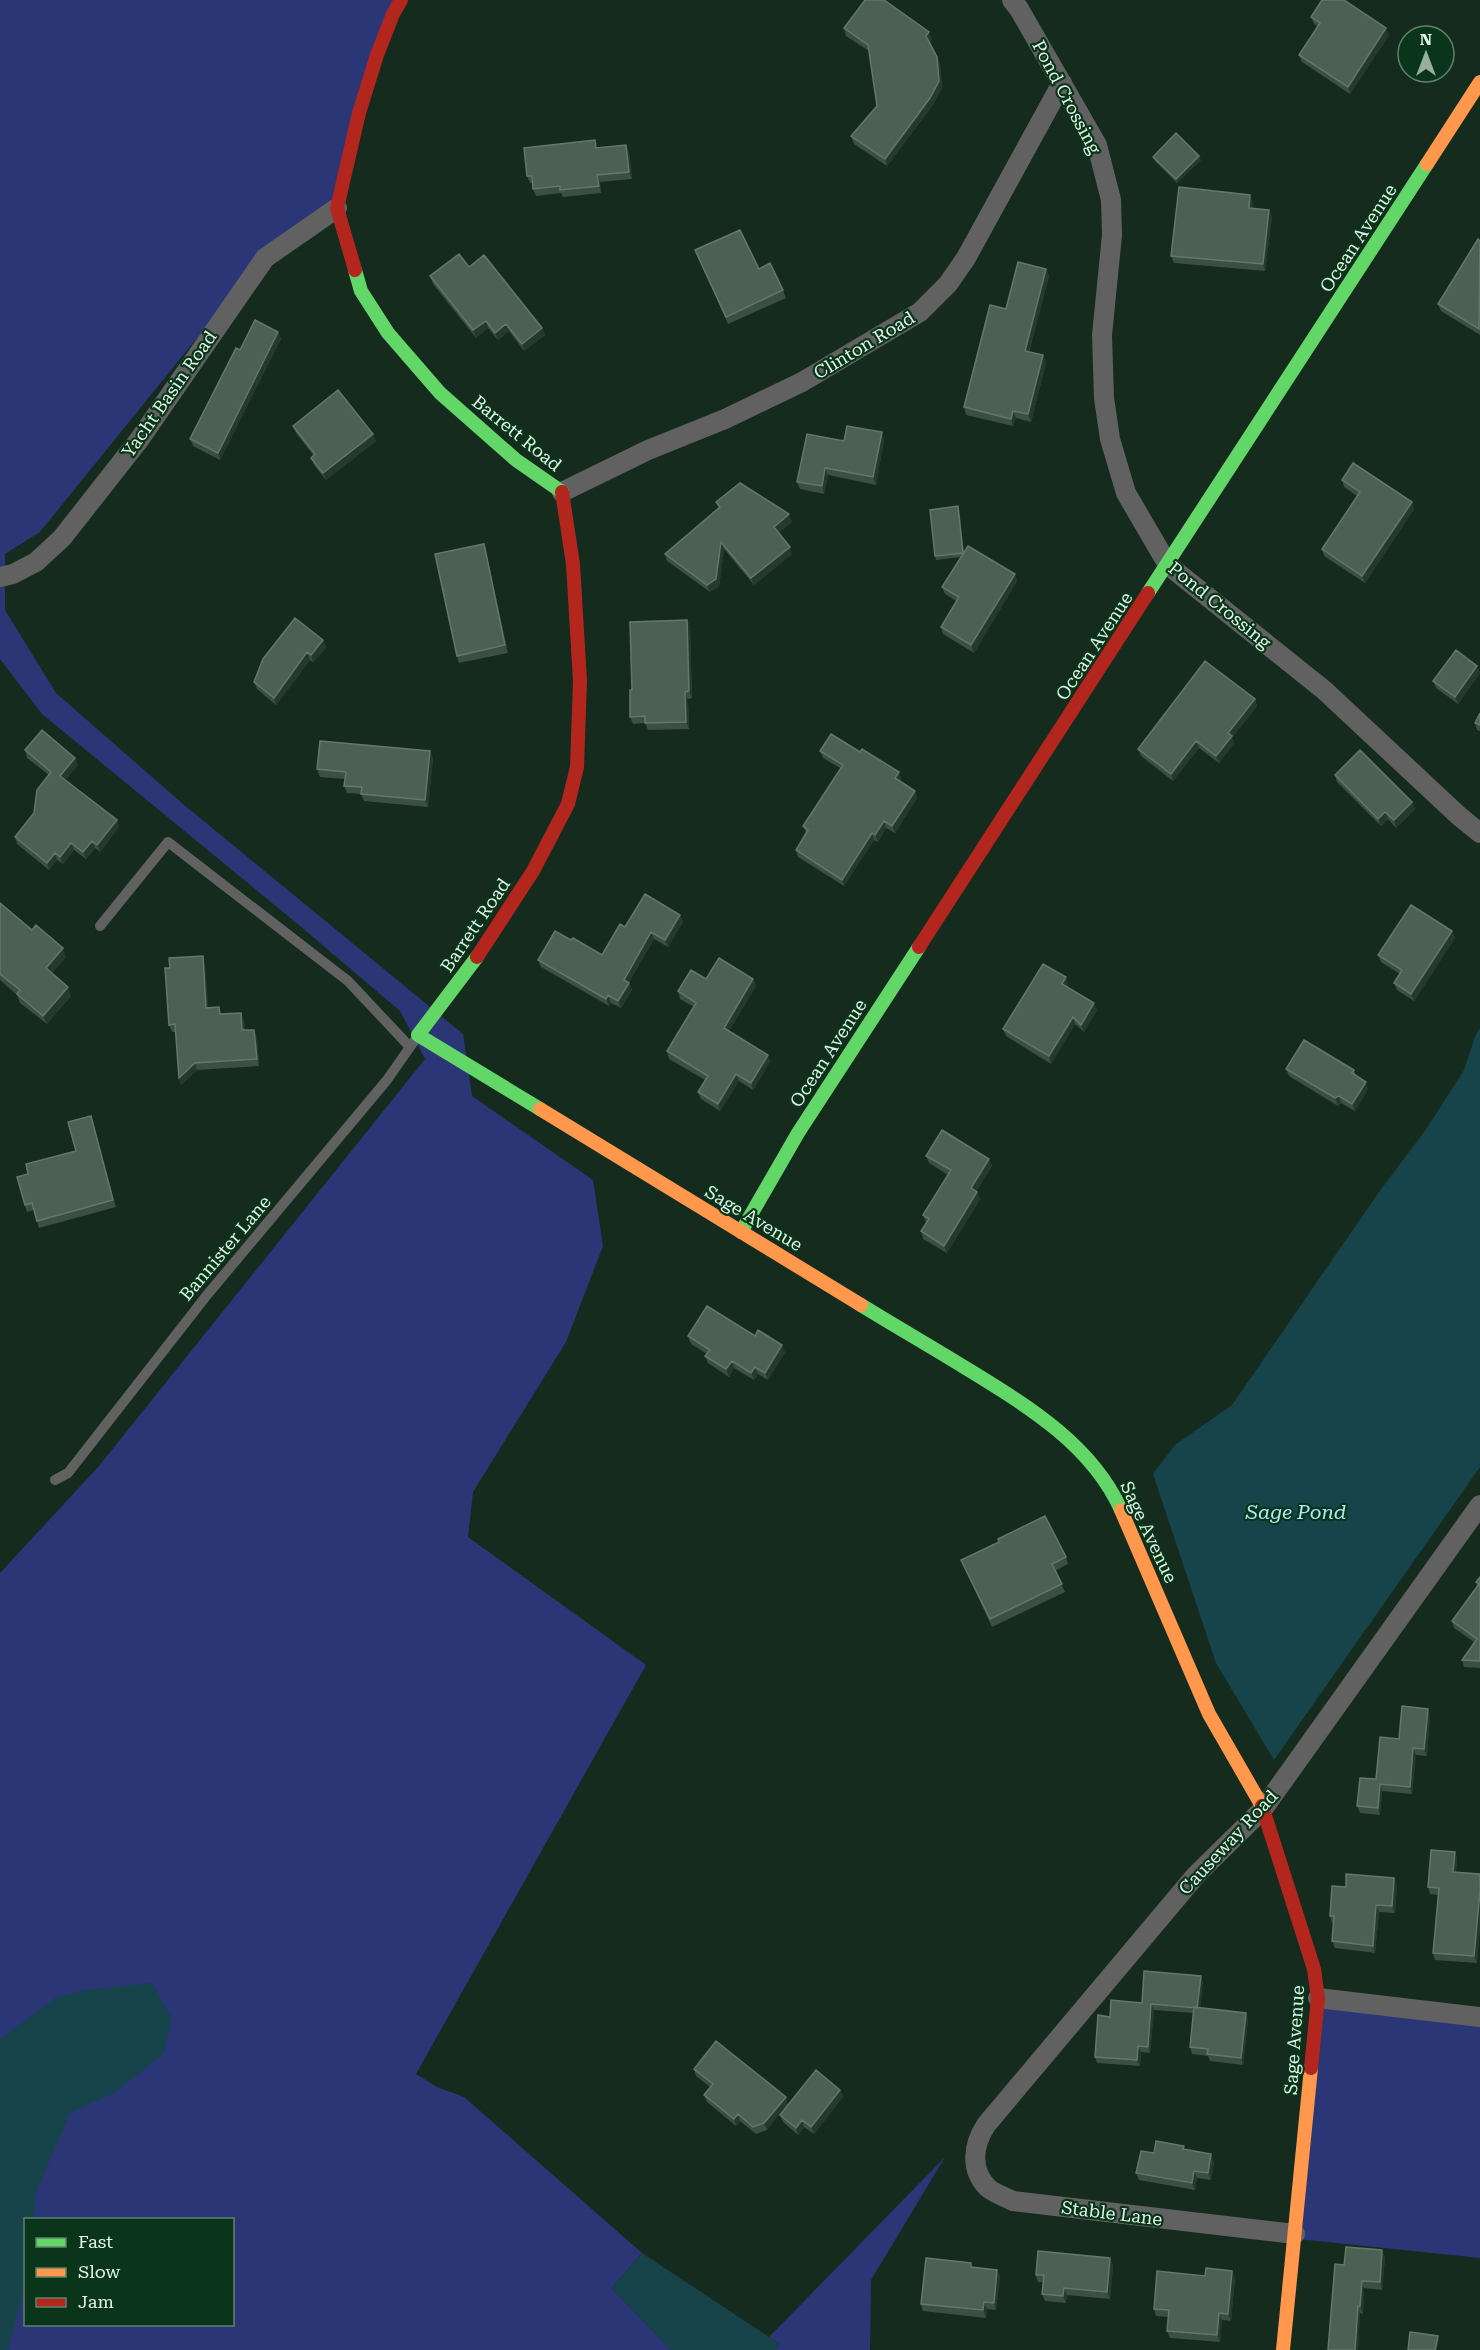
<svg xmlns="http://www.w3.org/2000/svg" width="1480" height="2350" font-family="'Roboto Serif',serif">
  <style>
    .green { fill: #2a3676; fill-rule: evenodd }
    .water { fill: #17444a }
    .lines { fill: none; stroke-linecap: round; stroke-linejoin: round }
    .lane { stroke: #626162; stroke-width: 10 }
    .street { stroke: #626162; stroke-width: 20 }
    .fast { stroke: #63d668; stroke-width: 14 }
    .slow { stroke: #ff974d; stroke-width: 14 }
    .jam { stroke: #b3261e; stroke-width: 14 }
    .wall { fill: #3b4f42 }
    .shaded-wall { fill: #25392c }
    .building { fill: #4d6054; stroke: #64786a; stroke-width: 1.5 }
    .labels { text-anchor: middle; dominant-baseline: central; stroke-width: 4.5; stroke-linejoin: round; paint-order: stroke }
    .street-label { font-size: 18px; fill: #dff5e4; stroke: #0b351b }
    .water-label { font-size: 20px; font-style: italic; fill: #adeaf7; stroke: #0b351b }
  </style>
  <rect width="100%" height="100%" fill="#152b1d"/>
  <!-- green -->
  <path class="green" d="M0,0H395L337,208L265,254L40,532L5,554V610L56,693L183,804L463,1034L472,1096L593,1180L603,1246L566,1342L473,1492L468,1537L646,1665L416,2074L437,2087L464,2097L642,2253L612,2288L671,2350H0V1573L99,1466L425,1059L400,1011L300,926L42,714L0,659ZM26,2220H232V2324H26Z
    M1322,2002L1480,2019V2258L1298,2239Z
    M945,2157L871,2280L870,2350H775L779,2344L769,2337Z"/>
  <!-- water -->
  <path class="water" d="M1480,1028V1467L1274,1760L1216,1663L1153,1474L1175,1445L1232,1405L1379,1192L1427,1128L1464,1070L1476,1034Z
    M152,1983L171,2017L164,2053L117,2091L70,2113L36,2192L34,2219L26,2220L25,2285L8,2350H0V2039L56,1998L87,1990Z
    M642,2253L769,2337L779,2344L775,2350H671L612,2288Z"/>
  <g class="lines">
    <!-- lane -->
    <path class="lane" d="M100,926L168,842L348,981L410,1047
      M55,1480L68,1473L207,1295L387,1080L417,1037"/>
    <!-- street -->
    <path class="street" d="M1012,0L1019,9L1097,145L1111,200L1112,235L1102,335L1104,398L1110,439L1126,493L1168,565L1324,690L1459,816L1480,833
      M562,492L648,450L725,419L802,382L920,312L948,284L966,258L1062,83
      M0,577L13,574L36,562L62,538L139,440L265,258L337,208
      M1318,1998L1480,2017
      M1295,2234L1013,2201C1005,2197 993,2193 987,2187C970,2169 973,2145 986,2125L1196,1875L1263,1809L1480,1505"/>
    <!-- fast -->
    <path class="fast" d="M355,270L361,291L388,333L440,393L516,460L562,492
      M1148,593L1427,164
      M477,957L418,1035L540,1109
      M741,1232L798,1133L919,947
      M861,1305C895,1326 930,1346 964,1367C1024,1404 1091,1443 1121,1510"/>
    <!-- slow -->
    <path class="slow" d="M1427,164L1480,82
      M540,1109L861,1305
      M1121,1510L1209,1714L1262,1806
      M1283,2350L1311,2068"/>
    <!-- jam -->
    <path class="jam" d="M355,270L337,208L359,113L377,55L393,14L401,0
      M919,947L1148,593
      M477,957L533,871L568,804L577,767L580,681L573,564L562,492
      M1262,1806L1314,1969L1318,1998L1311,2068"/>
  </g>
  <!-- wall -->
  <path class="wall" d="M1311,17L1389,35L1350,94L1302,62L1299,55L1318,27L1314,24Z
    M844,28L932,39L930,42L940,64L942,88L933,105L887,166L854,144L851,136L877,106L869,51L846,36Z
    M597,148L629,152L632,179L600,182L601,193L563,197L561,193L536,196L533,189V183H530L527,176Z
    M1153,157L1201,160L1177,183L1154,160Z
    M1253,202L1252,208L1272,217L1265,271L1174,263L1171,256Z
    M1480,241V335L1441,311L1438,304Z
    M695,250L759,269L783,290L786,298L728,324Z
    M469,267L542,328L545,335L524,351L509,331L498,340L488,328L476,338L433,284L430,276Z
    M1046,269L1049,276L1029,352L1043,355L1046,363L1031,422L1016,418L1013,426L966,415L964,407L1006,309Z
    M278,332L281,339L220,460L193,446L190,439L240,350Z
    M293,426L376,441L326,480L314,465L311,458L314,456L296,433Z
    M882,432L884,440L876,485L828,475L824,494L800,489L797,482L844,441Z
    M1342,480L1412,502L1414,509L1365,583L1324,556L1322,549L1357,496L1344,487Z
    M716,502L792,522L778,533L792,554L754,585L724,549L719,586L710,592L667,561L665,554L719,508Z
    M959,510L964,552L1017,581L974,653L943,634L941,627L956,601L945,594L942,587L961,557L936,560L935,556Z
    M484,544L486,551L508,653L459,663L457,656Z
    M687,620L690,627L692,698L688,699L689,729L648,730L645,723L633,724L630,717L632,690Z
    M323,640L326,648L313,662L310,660L276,705L257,689L254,682Z
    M1477,666L1480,673L1458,704L1436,688L1433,681Z
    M1255,699L1257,706L1232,738L1234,743L1219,763L1199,748L1173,781L1141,756L1138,749Z
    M1480,713V731L1477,730L1475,723Z
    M25,750L75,758L78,765L65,780L117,820L119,827L100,852L95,848L86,859L74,850L63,864L57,860L49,870L17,844L15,837L34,813L49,775L27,758Z
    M820,751L860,752L899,772L901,779L899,781L915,791L917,798L895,833L886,828L878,842L874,840L844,886L798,857L796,850L806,833L803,826L840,768L823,758Z
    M433,758L428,807L364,801L361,794L347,793L344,786L345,779L320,777L317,769Z
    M1335,775L1412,802L1415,809L1396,828L1388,819L1381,826L1337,782Z
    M0,903L66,957L52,973L71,996L47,1024L20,1003L17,995L0,980Z
    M680,915L683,922L668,947L654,939L629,982L632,990L621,1008L611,1003L609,1006L541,967L538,960L571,940L602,955L625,927Z
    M1452,931L1455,938L1414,1001L1397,990L1394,983L1400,974L1381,962L1378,955Z
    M205,964L208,1008L221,1014L244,1020L245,1030L257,1037L259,1066L197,1070L181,1085L179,1078L176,1032H172L169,1025Z
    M706,979H753L756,986L729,1031L768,1055L770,1062L753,1090L739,1081L720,1111L701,1099L698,1092L705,1080L669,1059L667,1051L694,1007L680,999L678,991Z
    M1068,985L1067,987L1097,1010L1084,1032L1075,1024L1051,1064L1006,1036L1003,1029Z
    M1286,1069L1354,1070L1356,1076L1368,1089L1355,1111L1341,1103L1338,1106L1289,1076Z
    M93,1123L116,1207L39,1228L34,1210L27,1212L25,1205L28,1174L76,1151Z
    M926,1156L989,1159L992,1166L976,1191L977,1192L980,1199L947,1253L923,1239L921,1231L926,1223L923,1215L948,1175L929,1163Z
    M688,1336H755L785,1352L768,1380L758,1374L754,1380L734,1368L729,1377L708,1363L705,1356L707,1354L691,1344Z
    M1066,1557L1068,1564L1055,1571L1065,1592L992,1627L961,1560Z
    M1480,1577V1668L1464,1667L1462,1660L1474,1642L1454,1628L1452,1621L1477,1586L1476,1582Z
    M1430,1716L1427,1756L1416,1755L1412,1794L1382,1791L1380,1815L1360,1813L1357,1806L1376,1779L1399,1739Z
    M1455,1852L1457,1859L1456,1872L1480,1874V1925L1477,1963L1435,1960L1433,1953L1438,1895L1430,1894L1428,1887Z
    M1394,1878L1397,1885L1395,1913L1379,1912L1375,1953L1335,1948L1332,1941L1334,1923H1332L1330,1916L1346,1887Z
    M1203,1982L1200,2008L1246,2013L1248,2020L1243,2065L1210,2061L1208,2056L1192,2054L1190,2047L1193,2013L1154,2010L1150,2053L1141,2052L1140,2066L1097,2063L1095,2057L1110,2017L1142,2003Z
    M694,2069L786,2097L767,2130L756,2134L740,2121L736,2126L707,2102L704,2095L710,2087L696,2076Z
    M840,2090L843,2097L814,2134L804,2127L798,2135L783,2122L780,2115Z
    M1185,2150L1214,2162L1211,2180L1197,2178L1195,2190L1139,2180L1136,2173L1154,2153Z
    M1382,2250L1385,2257L1382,2290L1364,2288L1363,2314L1360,2313L1358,2350L1344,2265Z
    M1113,2265L1110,2299L1067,2295L1066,2303L1045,2301L1042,2294L1043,2282H1038L1036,2275Z
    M973,2267L997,2270L1000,2277L996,2310L987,2309L986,2318L923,2311L921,2304Z
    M1232,2271L1235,2278L1231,2321L1222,2320L1220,2342L1170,2338L1167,2331L1168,2317L1156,2316L1154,2309L1205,2276Z"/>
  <!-- shaded-wall -->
  <path class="shaded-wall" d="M1386,28L1389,35L1350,94L1348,87Z
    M929,32L932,39L929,43L926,36Z
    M937,57L940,64L942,88L933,105L887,166L885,159Z
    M626,145L629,152L632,179L629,172Z
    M1199,156L1201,160L1177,183L1176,179Z
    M597,175L600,182L601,193L599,186Z
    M1250,195L1253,202L1251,215L1249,208Z
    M1269,210L1272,217L1265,271L1263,264Z
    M1046,269L1049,276L1027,358L1025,351Z
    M486,321L488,328L476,338L473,330Z
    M506,324L509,331L498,340L495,333Z
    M542,328L545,335L524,351L522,344Z
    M278,332L281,339L220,460L218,453Z
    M1043,355L1046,363L1031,422L1028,414Z
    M1013,411L1016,418L1013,426L1011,419Z
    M882,432L884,440L876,485L873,477Z
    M373,434L376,441L326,480L323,473Z
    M825,468L828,475L824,494L822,486Z
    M1412,502L1414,509L1365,583L1362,576Z
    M958,506L959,510L964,556L963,553Z
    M789,514L792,522L776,534L774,527Z
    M721,542L724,549L719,586L710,592L707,585Z
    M484,544L486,551L508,653L505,645Z
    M790,547L792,554L754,585L751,578Z
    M1015,574L1017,581L974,653L971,645Z
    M687,620L690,627L692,698L689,691Z
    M323,640L326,648L313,662L311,655Z
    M307,652L310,660L276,705L274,698Z
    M1477,666L1480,673L1458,704L1455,697Z
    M685,692L688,699L689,729L686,722Z
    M1255,699L1257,706L1232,738L1234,743L1219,763L1216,756L1228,733Z
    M1196,741L1199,748L1173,781L1171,774Z
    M430,751L433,758L428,807L425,800Z
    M75,758L78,765L63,783L60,776Z
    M899,772L901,779L897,785L895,778Z
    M915,791L917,798L895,833L892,826Z
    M1412,802L1415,809L1396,828L1394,820Z
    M1385,812L1388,819L1381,826L1378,819Z
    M117,820L119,827L100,852L97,845Z
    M884,821L886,828L878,842L875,835Z
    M872,833L874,840L844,886L842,880Z
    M92,841L95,848L86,859L83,852Z
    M71,843L74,850L63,864L60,857Z
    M55,853L57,860L49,870L47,863Z
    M680,915L683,922L668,947L665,940Z
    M1452,931L1455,938L1414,1001L1411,994Z
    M651,932L654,939L626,987L624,980Z
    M63,948L66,957L49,977L46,968Z
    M203,956L205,964L209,1015L206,1008Z
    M1066,977L1068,985L1064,991L1062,984Z
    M753,979L756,986L726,1036L724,1028Z
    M629,983L632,990L621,1008L618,1001Z
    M68,987L71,996L47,1024L43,1016Z
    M608,995L611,1003L609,1006L606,999Z
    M1094,1003L1097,1010L1084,1032L1081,1025Z
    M241,1013L244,1020L245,1037L242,1030Z
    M1073,1017L1075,1024L1051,1064L1049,1056Z
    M254,1030L257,1037L259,1066L257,1059Z
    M768,1055L770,1062L753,1090L751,1083Z
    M195,1063L197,1070L181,1085L179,1078Z
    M736,1074L739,1081L720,1111L718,1104Z
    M1366,1082L1368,1089L1355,1111L1352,1104Z
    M1339,1096L1341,1103L1338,1106L1335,1098Z
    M91,1116L93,1123L116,1207L113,1200Z
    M989,1159L992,1166L974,1195L971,1188Z
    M977,1192L980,1199L947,1253L944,1246Z
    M782,1345L785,1352L768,1380L765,1373Z
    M732,1361L734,1368L729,1377L726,1369Z
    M755,1367L758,1374L754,1380L751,1373Z
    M1428,1709L1430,1716L1427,1756L1424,1749Z
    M1413,1748L1416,1755L1412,1794L1410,1787Z
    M1380,1784L1382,1791L1380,1815L1378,1808Z
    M1455,1852L1457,1859L1455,1879L1453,1872Z
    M1394,1878L1397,1885L1395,1913L1392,1906Z
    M1480,1891V1925L1477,1963L1474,1956Z
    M1376,1905L1379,1912L1375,1953L1373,1946Z
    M1201,1976L1203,1982L1200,2014L1197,2008Z
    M1151,2004L1154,2010L1150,2053L1148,2047Z
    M1246,2013L1248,2020L1243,2065L1241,2058Z
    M1138,2046L1141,2052L1140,2066L1137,2060Z
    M840,2090L843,2097L814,2134L811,2127Z
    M786,2097L788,2104L767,2130L764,2123Z
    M738,2114L740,2121L736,2126L734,2119Z
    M802,2120L804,2127L798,2135L796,2128Z
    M1211,2154L1214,2162L1211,2180L1208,2173Z
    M1194,2171L1197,2178L1195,2190L1192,2183Z
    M1382,2250L1385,2257L1382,2290L1380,2282Z
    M1110,2258L1113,2265L1110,2299L1107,2292Z
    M997,2270L1000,2277L996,2310L994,2303Z
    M1232,2271L1235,2278L1231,2321L1228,2314Z
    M1362,2281L1364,2288L1363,2314L1360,2306Z
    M1064,2288L1067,2295L1066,2303L1063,2296Z
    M984,2302L987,2309L986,2318L983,2310Z
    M1358,2306L1360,2313L1358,2350H1355Z
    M1219,2313L1222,2320L1220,2342L1217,2335Z
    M1438,2336L1439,2339L1437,2350H1435Z"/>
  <!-- building -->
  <path class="building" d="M865,0H884L929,32L926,36L937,57L939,81L930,98L885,159L851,136L877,106L868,45L844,28Z
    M1322,0H1344L1386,28L1348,87L1299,55L1320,23L1311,17Z
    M1176,133L1199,156L1176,179L1153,157Z
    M595,140L596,148L626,145L629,172L597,175L599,186L560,190V186L533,189L532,176H527L524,148Z
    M1179,187L1250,195L1249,208L1269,210L1263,264L1171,256Z
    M740,230L759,269L770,263L783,290L726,317L695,250Z
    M1478,239L1480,241L1479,329L1438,304Z
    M459,254L469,267L484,255L542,328L522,344L506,324L495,333L486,321L473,330L430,276Z
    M1018,262L1046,269L1025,351L1043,355L1028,414L1013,411L1011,419L964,407L990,305L1006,309Z
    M255,320L278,332L218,453L190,439L236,348L240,350Z
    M338,390L373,434L323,473L311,458L315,454L293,426Z
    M847,426L882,432L873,477L825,468L822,486L797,482L807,434L844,441Z
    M1353,463L1412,502L1362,576L1322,549L1360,492L1342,480Z
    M740,483L789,514L774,527L790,547L751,578L721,542L716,579L707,585L665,554L720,507L716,502Z
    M958,506L963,553L935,556L930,510Z
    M484,544L505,645L457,656L435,554Z
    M968,546L1015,574L971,645L941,627L959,597L942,587Z
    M295,618L323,640L311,655L307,652L274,698L254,682L263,659Z
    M687,620L689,691L685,692L686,722L645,723V716L630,717V690H632L630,622Z
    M1456,650L1477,666L1455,697L1433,681Z
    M1205,661L1255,699L1228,733L1232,736L1216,756L1196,741L1171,774L1138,749Z
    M1480,713V725L1475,723Z
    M42,730L75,758L60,776L117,820L97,845L92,841L83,852L71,843L60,857L55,853L47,863L15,837L34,813L37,790L51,772L25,750Z
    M831,734L860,752L862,749L899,772L895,778L915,791L892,826L884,821L875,835L872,833L842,880L796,850L808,830L803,826L843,765L820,751Z
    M320,741L430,751L425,800L361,794L362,787L344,786L346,772L317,769Z
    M1360,750L1412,802L1394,820L1385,812L1378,819L1335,775Z
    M645,894L680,915L665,940L651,932L624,980L629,983L618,1001L608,995L606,999L538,960L555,931L571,940L573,938L602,955L620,924L625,927Z
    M0,903L32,930L36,925L63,948L46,968L68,987L43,1016L17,994L20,990L0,974Z
    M1411,905L1452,931L1411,994L1394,983L1402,970L1378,955Z
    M203,956L206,1008L219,1007L220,1014L241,1013L242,1030H254L257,1059L195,1063L179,1078L175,1024L169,1025L165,968H170L169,958Z
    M719,958L753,979L724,1028L768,1055L751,1083L736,1074L718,1104L698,1092L708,1076L667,1051L696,1003L678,991L691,970L706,979Z
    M1043,964L1066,977L1062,984L1094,1003L1081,1025L1073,1017L1049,1056L1003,1029Z
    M1304,1040L1354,1070L1352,1073L1366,1082L1352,1104L1339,1096L1335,1098L1286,1069Z
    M91,1116L113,1200L37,1221L32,1203L25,1205L17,1177L28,1174L26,1164L76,1151L68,1122Z
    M942,1130L989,1159L971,1188L977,1192L944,1246L921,1231L929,1219L923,1215L951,1170L926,1156Z
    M707,1306L755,1336L758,1330L782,1345L765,1373L755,1367L751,1373L732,1361L726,1369L705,1356L710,1350L688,1336Z
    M1045,1516L1066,1557L1052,1564L1062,1584L990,1619L961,1560L999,1542L998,1539Z
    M1480,1577V1661L1462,1660L1477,1639L1452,1621L1479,1584L1476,1582Z
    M1402,1706L1428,1709L1424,1749L1413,1748L1410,1787L1380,1784L1378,1808L1357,1806L1360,1778L1376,1779L1380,1737L1399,1739Z
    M1431,1850L1455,1852L1453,1872L1480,1874V1891L1474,1956L1433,1953L1439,1888L1428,1887Z
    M1346,1874L1394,1878L1392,1906L1376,1905L1373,1946L1332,1941L1334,1916H1330L1332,1886L1346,1887Z
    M1144,1971L1201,1976L1197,2008L1151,2004L1148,2047L1138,2046L1137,2060L1095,2057L1098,2015L1110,2017L1111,2000L1142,2003Z
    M1194,2007L1246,2013L1241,2058L1207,2054L1208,2049L1190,2047Z
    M716,2041L786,2097L764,2123L753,2127L738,2114L734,2119L704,2095L713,2084L694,2069Z
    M816,2070L840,2090L811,2127L802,2120L796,2128L780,2115Z
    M1156,2141L1184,2146L1183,2149L1211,2154L1208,2173L1194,2171L1192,2183L1136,2173L1141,2151L1154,2153Z
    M1346,2247L1382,2250L1380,2282L1362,2281L1360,2306H1358L1355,2350H1328L1335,2264L1344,2265Z
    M1038,2251L1110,2258L1107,2292L1064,2288L1063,2296L1042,2294L1044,2275H1036Z
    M926,2258L971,2263V2267L997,2270L994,2303L984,2302L983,2310L921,2304Z
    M1206,2268L1232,2271L1228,2314L1219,2313L1217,2335L1167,2331L1169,2310L1154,2309L1157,2271L1205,2276Z
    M1410,2332L1438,2336L1435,2350H1408Z"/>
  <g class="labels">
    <!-- street labels -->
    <g class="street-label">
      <text transform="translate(1067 97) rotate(62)">Pond Crossing</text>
      <text transform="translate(1358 238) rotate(-57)">Ocean Avenue</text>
      <text transform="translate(864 345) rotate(-31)">Clinton Road</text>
      <text transform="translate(169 394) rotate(-55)">Yacht Basin Road</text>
      <text transform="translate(517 433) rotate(39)">Barrett Road</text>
      <text transform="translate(1220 605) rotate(39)">Pond Crossing</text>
      <text transform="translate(1094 646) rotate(-57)">Ocean Avenue</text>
      <text transform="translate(475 925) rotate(-56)">Barrett Road</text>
      <text transform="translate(828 1053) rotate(-57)">Ocean Avenue</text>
      <text transform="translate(754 1218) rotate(31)">Sage Avenue</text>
      <text transform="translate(225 1248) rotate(-50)">Bannister Lane</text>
      <text transform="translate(1149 1532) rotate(65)">Sage Avenue</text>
      <text transform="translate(1228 1842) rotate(-47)">Causeway Road</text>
      <text transform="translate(1294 2040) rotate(-86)">Sage Avenue</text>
      <text transform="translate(1112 2213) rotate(7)">Stable Lane</text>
    </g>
    <!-- water labels -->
    <g class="water-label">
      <text x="1296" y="1512">Sage Pond</text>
    </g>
  </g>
  <!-- legend -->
  <rect x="24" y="2218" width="210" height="108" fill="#0b351b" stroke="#60826b" stroke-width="1.5"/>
  <rect x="36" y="2238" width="30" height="9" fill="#63d668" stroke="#60826b" stroke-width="1.5"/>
  <text x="78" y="2248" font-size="18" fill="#dff5e4">Fast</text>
  <rect x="36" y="2268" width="30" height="9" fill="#ff974d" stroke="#60826b" stroke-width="1.5"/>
  <text x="78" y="2278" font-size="18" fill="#dff5e4">Slow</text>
  <rect x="36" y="2298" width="30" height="9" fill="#b3261e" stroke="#60826b" stroke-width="1.5"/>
  <text x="78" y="2308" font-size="18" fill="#dff5e4">Jam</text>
  <!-- north arrow -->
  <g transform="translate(1426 54)"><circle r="28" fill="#0b351b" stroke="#60826b" stroke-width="1.5"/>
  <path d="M0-4.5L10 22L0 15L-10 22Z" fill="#98ae9e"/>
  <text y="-9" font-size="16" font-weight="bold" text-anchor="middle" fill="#dff5e4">N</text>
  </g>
</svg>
